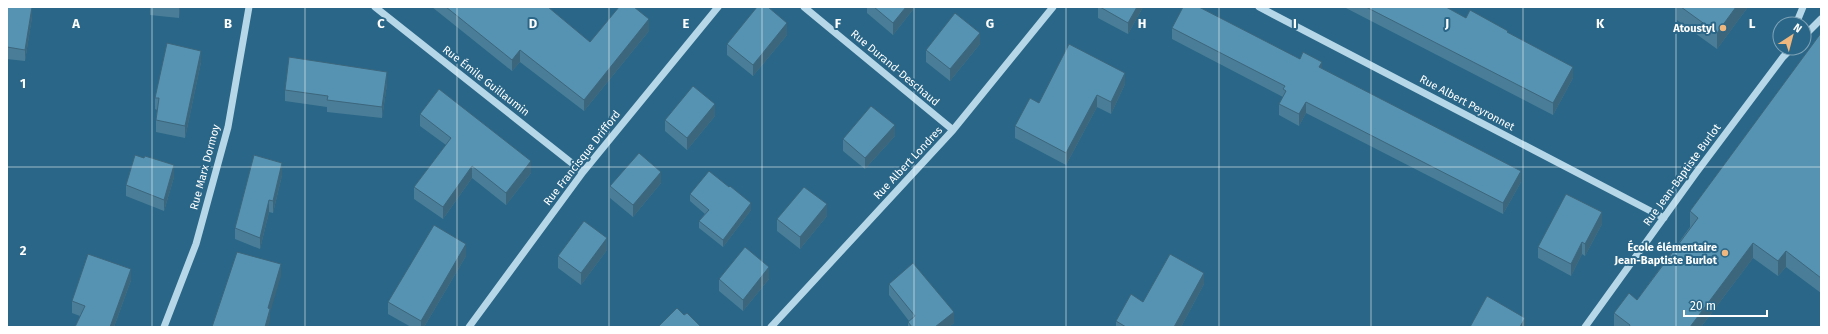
<svg xmlns="http://www.w3.org/2000/svg" width="1828" height="334" font-family="'Fira Sans',sans-serif">
  <style>
    .lines { fill: none; stroke-linecap: round; stroke-linejoin: round }
    .minor { stroke: #b6d7e8; stroke-width: 7 }
    .wall { fill: #4a7e98 }
    .shaded-wall { fill: #3c667c }
    .building { fill: #5692b1; stroke: #3c667c }
    .grid { fill: none; stroke: #fff; stroke-width: 1; stroke-opacity: 0.55 }
    .poi-dot { fill: #efb67d; stroke: #2a6687; stroke-width: 1.5 }
    .labels { text-anchor: middle; dominant-baseline: central; stroke-width: 4; stroke-linejoin: round; paint-order: stroke }
    .poi-label { font-size: 11px; font-weight: bold; fill: #fff; stroke: #2a6687; text-anchor: end }
    .street-label { font-size: 11px; fill: #fff; stroke: #2a6687 }
    .grid-label { font-size: 13px; text-anchor: middle; font-weight: bold; fill: #fff; stroke: #2a6687; stroke-width: 4; stroke-linejoin: round; paint-order: stroke }
  </style>
  <rect width="100%" height="100%" fill="#2a6687"/>
  <g class="lines">
    <!-- minor -->
    <path class="minor" d="M375,7L583,172
      M804,7L953,130
      M1259,7L1664,218
      M1796,24L1803,7
      M1804,36L1821,19
      M164,327L196,244L228,127L249,7
      M469,327L583,172L718,7
      M771,327L953,130L1053,7
      M1585,327L1696,173L1783,57L1792,48"/>
  </g>
  <!-- wall -->
  <path class="wall" d="M7,7L32,17L25,61L7,59Z
    M150,7H180L179,18L150,15Z
    M432,7H548L590,42L649,31L584,111L520,62L512,71Z
    M867,7H915L893,35L867,13Z
    M1098,7H1143L1128,34L1098,18Z
    M1344,7H1446L1466,18L1508,33L1573,78L1553,115Z
    M1677,7H1748L1717,49L1677,20Z
    M1172,28L1300,59L1322,69L1521,182L1503,214L1306,113L1299,126L1279,115V104L1283,97L1172,39Z
    M1821,33V293L1786,267L1778,276L1753,258L1701,327H1614V313L1637,300L1690,227V211Z
    M787,35L753,76L727,55V44Z
    M980,44L950,81L926,62V50Z
    M201,62L185,138L156,132V120L157,110L155,109V98Z
    M387,84L382,118L327,112V107L285,101V90Z
    M1125,84L1111,114L1097,107L1066,165L1015,138V126L1039,103Z
    M420,114L531,173L506,205L472,178L443,219L414,199V187L446,145L420,126Z
    M715,116L687,150L665,131V120Z
    M895,136L865,169L843,151V139Z
    M282,175L273,213L269,212L260,249L235,239V228Z
    M174,177L164,211L126,196V185Z
    M661,183L633,217L610,198V186Z
    M690,194L751,210L723,247L699,228V221L705,214L690,201Z
    M827,216L800,249L777,231V219Z
    M1602,224L1585,256L1582,254L1571,276L1538,258V247Z
    M607,250L581,285L558,268V256Z
    M466,256L424,327H411L388,314V302Z
    M719,279H769L743,311L719,291Z
    M131,280L114,327H75L80,316L72,313V301Z
    M889,284L954,323L949,327H908V322L909,321L889,295Z
    M1204,284L1181,327H1116V321L1143,302Z"/>
  <!-- shaded-wall -->
  <path class="shaded-wall" d="M32,7V17L25,61V50Z
    M179,7H180L179,18Z
    M906,7H915L893,35V23Z
    M1137,7H1143L1128,34V23Z
    M1736,7H1748L1717,49V33Z
    M649,19V31L584,111V100Z
    M787,23V35L753,76V65Z
    M980,33V44L950,81V69Z
    M520,50V62L512,71V60Z
    M201,51V62L185,138V126Z
    M1322,62V74L1319,67Z
    M1573,67V78L1553,115V103Z
    M387,72V84L382,118V107Z
    M1125,73V84L1111,114V102Z
    M1097,95V107L1066,165V153Z
    M1306,102V113L1299,126V114Z
    M715,104V116L687,150V138Z
    M895,125V136L865,169V158Z
    M531,161V173L506,205V193Z
    M282,163V175L273,213V201Z
    M174,165V177L164,211V200Z
    M472,166V178L443,219V207Z
    M1521,171V182L1503,214V203Z
    M661,172V183L633,217V205Z
    M269,200V212L260,249V238Z
    M751,203V210L723,247V240Z
    M827,204V216L800,249V237Z
    M1602,212V224L1585,256V244Z
    M607,238V250L581,285V273Z
    M1582,242V254L1571,276V264Z
    M1753,243V258L1701,327H1690Z
    M466,244V256L424,327H421V321Z
    M1786,251V267L1778,276V261Z
    M281,264V276L270,313V321L268,327H265L268,308Z
    M769,267V279L743,311V300Z
    M131,269V280L114,327H110Z
    M1204,273V284L1181,327H1174Z
    M954,312V323L949,327H935Z
    M1525,318V327H1520Z"/>
  <!-- building -->
  <path class="building" d="M7,7H32L25,50L7,47Z
    M446,7H548L590,42L619,7H634L649,19L584,100L520,50L512,60Z
    M757,7H768L787,23L753,65L727,44Z
    M874,7H906L893,23Z
    M1100,7H1137L1128,23Z
    M1183,7H1199L1300,59L1303,52L1322,62L1319,67L1521,171L1503,203L1306,102L1299,114L1279,104L1286,91L1283,89L1285,86L1172,28Z
    M1366,7H1446L1466,18L1470,10L1508,31L1507,32L1573,67L1553,103Z
    M1681,7H1736L1717,33Z
    M955,13L980,33L950,69L926,50Z
    M1821,33V278L1786,251L1778,261L1753,243L1690,327H1629L1630,325L1614,313L1629,293L1637,300L1698,218L1690,211Z
    M167,43L201,51L185,126L156,120L159,98H155Z
    M1069,44L1125,73L1111,102L1097,95L1066,153L1015,126L1030,98L1039,103Z
    M289,57L387,72L382,107L327,100L328,96L285,90Z
    M693,86L715,104L687,138L665,120Z
    M439,89L531,161L506,193L472,166L443,207L414,187L451,138L420,114Z
    M871,106L895,125L865,158L843,139Z
    M639,153L661,172L633,205L610,186Z
    M135,155L144,158L145,156L174,165L164,200L126,185Z
    M254,155L282,163L273,201L269,200L260,238L235,228Z
    M709,171L729,187L730,186L751,203L723,240L699,221L709,210L690,194Z
    M804,187L827,204L800,237L777,219Z
    M1566,194L1602,212L1585,244L1582,242L1571,264L1538,247Z
    M584,221L607,238L581,273L558,256Z
    M434,225L466,244L421,321L388,302Z
    M745,247L769,267L743,300L719,279Z
    M237,252L281,264L268,308L270,309L265,327H212Z
    M88,254L131,269L110,327H75L85,306L72,301Z
    M1170,254L1204,273L1174,327H1126L1116,321L1131,294L1143,302Z
    M913,263L954,312L935,327H912L908,322L915,316L889,284Z
    M1487,296L1525,318L1520,327H1470Z
    M677,308L684,315L687,313L700,326L699,327H658Z"/>
  <!-- grid -->
  <path class="grid" d="M152,7V327M305,7V327M457,7V327M609,7V327M762,7V327M914,7V327M1066,7V327M1219,7V327M1371,7V327M1523,7V327M1676,7V327M7,167H1821"/>
  <!-- markers -->
  <g class="poi-dot">
    <circle cx="1723" cy="28" r="4"/>
    <circle cx="1725" cy="253" r="4"/>
  </g>
  <g class="labels">
    <!-- poi labels -->
    <g class="poi-label">
      <text x="1715" y="28">Atoustyl</text>
      <text x="1717" y="247">École élémentaire<tspan x="1717" dy="13">Jean-Baptiste Burlot</tspan></text>
    </g>
    <!-- street labels -->
    <g class="street-label">
      <text transform="translate(895 68) rotate(40)">Rue Durand-Deschaud</text>
      <text transform="translate(486 81) rotate(38)">Rue Émile Guillaumin</text>
      <text transform="translate(1467 103) rotate(28)">Rue Albert Peyronnet</text>
      <text transform="translate(582 158) rotate(-52)">Rue Francisque Drifford</text>
      <text transform="translate(908 163) rotate(-47)">Rue Albert Londres</text>
      <text transform="translate(205 167) rotate(-75)">Rue Marx Dormoy</text>
      <text transform="translate(1682 175) rotate(-54)">Rue Jean-Baptiste Burlot</text>
    </g>
  </g>
  <g class="grid-label">
    <text x="76" y="28">A</text>
    <text x="228" y="28">B</text>
    <text x="381" y="28">C</text>
    <text x="533" y="28">D</text>
    <text x="686" y="28">E</text>
    <text x="838" y="28">F</text>
    <text x="990" y="28">G</text>
    <text x="1142" y="28">H</text>
    <text x="1295" y="28">I</text>
    <text x="1447" y="28">J</text>
    <text x="1600" y="28">K</text>
    <text x="1752" y="28">L</text>
    <text x="23" y="88">1</text>
    <text x="23" y="255">2</text>
  </g>
  <!-- border -->
  <rect width="1828" height="334" fill="none" stroke="#ffffff" stroke-width="16"/>
  <!-- north arrow -->
  <g transform="translate(1792 36) rotate(36)"><circle r="19" fill="#2a6687" stroke="#7fa3b7"/>
  <path d="M0-3L7 15L0 10L-7 15Z" fill="#efb67d"/>
  <text y="-6" font-size="11" font-weight="bold" text-anchor="middle" fill="#ffffff">N</text>
  </g>
  <!-- scale -->
  <path d="M1684 310v6h83v-6" fill="none" stroke="#ffffff" stroke-width="2"/>
  <text x="1690" y="310" font-size="12" fill="#ffffff" stroke="#2a6687" stroke-width="3" paint-order="stroke">20 m</text>
</svg>
